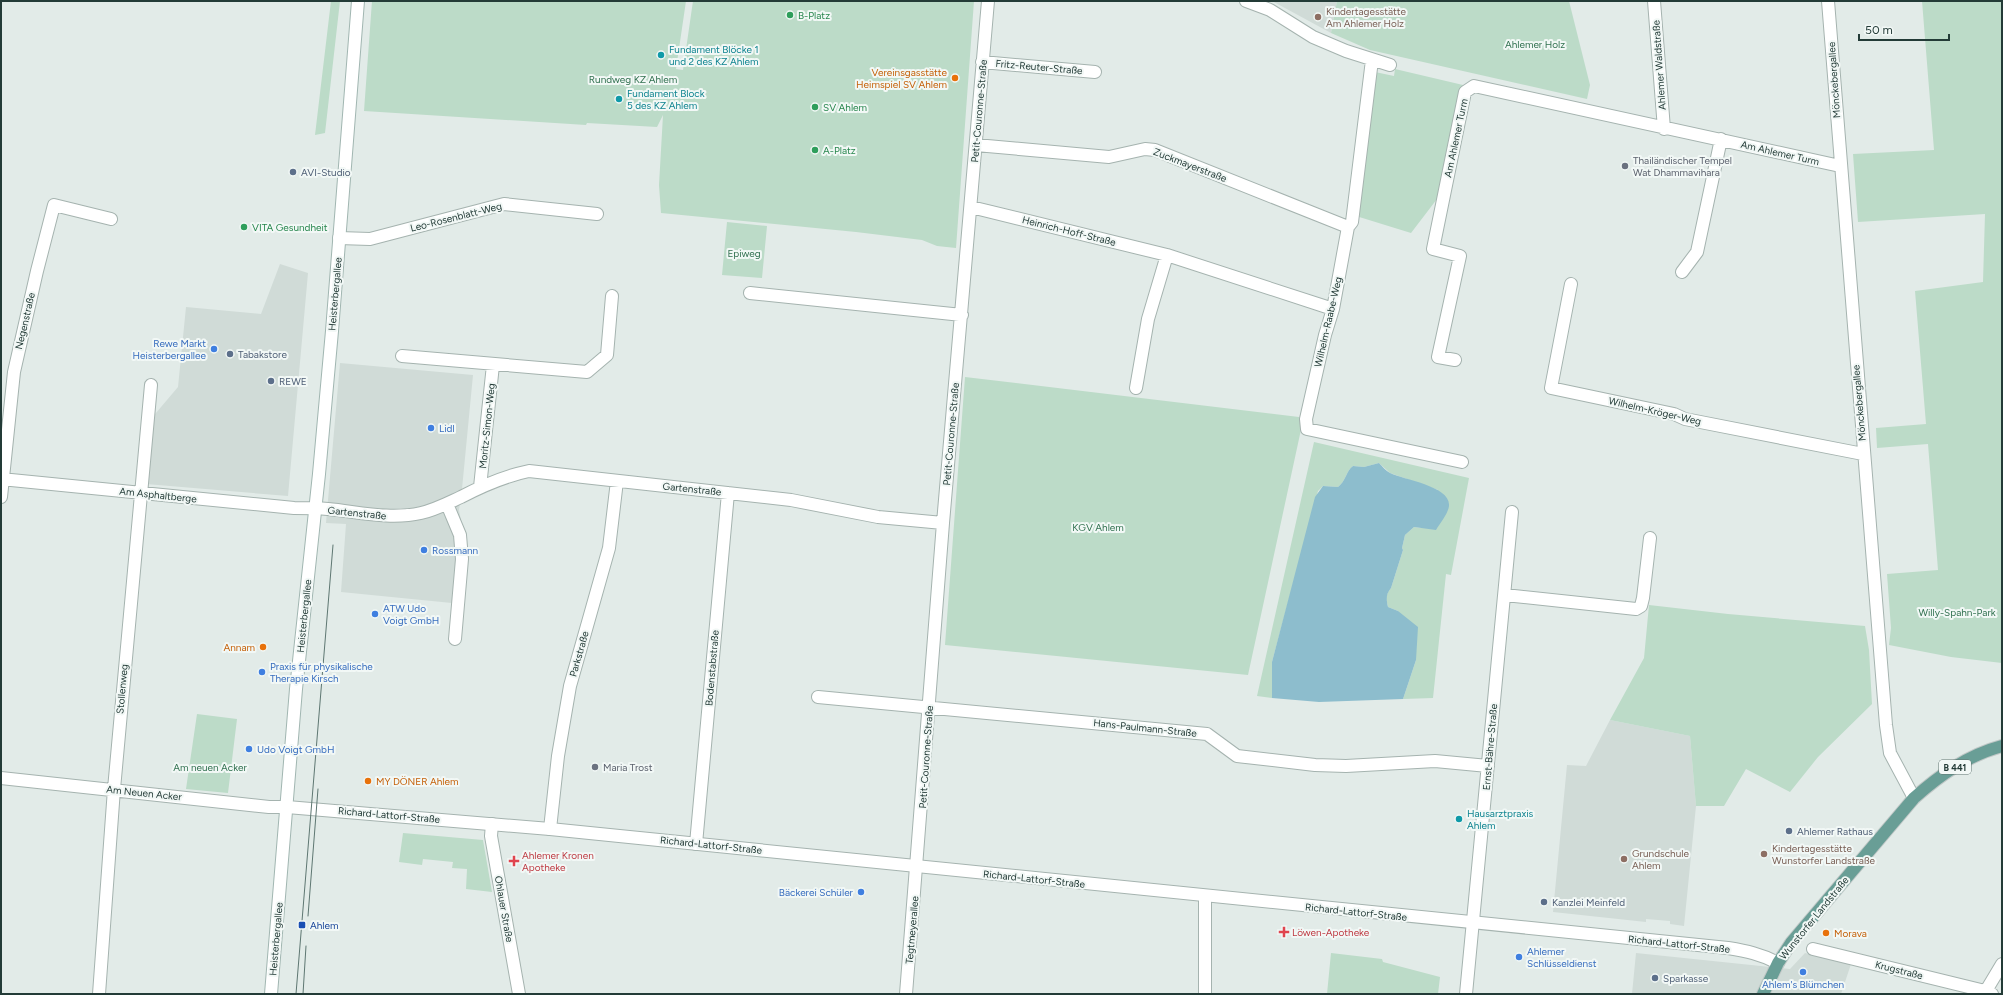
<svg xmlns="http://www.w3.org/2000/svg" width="2003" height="995" font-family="Figtree,sans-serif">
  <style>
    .built { fill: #d0dbd7 }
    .green { fill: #bcdbc8 }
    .water { fill: #8dbdcd }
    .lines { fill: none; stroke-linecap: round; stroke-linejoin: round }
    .minor-casing { stroke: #a5b3af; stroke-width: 14 }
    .tertiary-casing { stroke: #a5b3af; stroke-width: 14 }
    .secondary-casing { stroke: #a1b6b1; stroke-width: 14 }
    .primary-casing { stroke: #c1c8c7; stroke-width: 14 }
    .minor { stroke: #fff; stroke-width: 12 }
    .tertiary { stroke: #fff; stroke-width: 12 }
    .secondary { stroke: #fff; stroke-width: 12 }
    .primary { stroke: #699e96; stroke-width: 12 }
    .tram { stroke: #5e7772; stroke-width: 1 }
    .leisure-dot { fill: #2e9e5b; stroke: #f2f8f6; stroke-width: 1.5 }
    .education-dot { fill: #8d6e63; stroke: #f2f8f6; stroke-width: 1.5 }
    .culture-dot { fill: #0f9aa8; stroke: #f2f8f6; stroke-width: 1.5 }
    .food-dot { fill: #e8710a; stroke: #f2f8f6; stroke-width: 1.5 }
    .worship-dot { fill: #6b7280; stroke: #f2f8f6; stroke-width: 1.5 }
    .service-dot { fill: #5c6f8a; stroke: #f2f8f6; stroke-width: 1.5 }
    .shop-dot { fill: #3f7fe0; stroke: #f2f8f6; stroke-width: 1.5 }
    .health-dot { fill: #e0444e; stroke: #f2f8f6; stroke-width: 1.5 }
    .transit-dot { fill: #1a4fb4; stroke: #f2f8f6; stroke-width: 1.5 }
    .labels { text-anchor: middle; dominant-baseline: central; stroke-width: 4; stroke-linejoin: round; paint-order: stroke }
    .shield { fill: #f2f8f6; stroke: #617470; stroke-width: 1 }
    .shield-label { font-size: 9px; font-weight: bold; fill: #233b37 }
    .education-label { font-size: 10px; fill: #785e54; stroke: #f2f8f6; text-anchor: start }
    .leisure-label { font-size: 10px; fill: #27864d; stroke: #f2f8f6; text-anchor: start }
    .park-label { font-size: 10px; fill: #30704f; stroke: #f2f8f6 }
    .culture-label { font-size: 10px; fill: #0d838f; stroke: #f2f8f6; text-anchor: start }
    .street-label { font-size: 10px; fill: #233b37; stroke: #f2f8f6 }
    .food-label { font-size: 10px; fill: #c56008; stroke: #f2f8f6; text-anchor: end }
    .worship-label { font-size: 10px; fill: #5b616d; stroke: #f2f8f6; text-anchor: start }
    .service-label { font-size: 10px; fill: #4e5e75; stroke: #f2f8f6; text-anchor: start }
    .shop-label { font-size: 10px; fill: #366cbe; stroke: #f2f8f6; text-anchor: start }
    .health-label { font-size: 10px; fill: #be3a42; stroke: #f2f8f6; text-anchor: start }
    .transit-label { font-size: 10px; fill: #164399; stroke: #f2f8f6; text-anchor: start }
  </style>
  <rect width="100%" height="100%" fill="#e2ebe8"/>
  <!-- built -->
  <path class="built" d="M1272,1H1337L1331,33Z
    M280,264L308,273L288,496L146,484L150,420L178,387L186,307L261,314Z
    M340,363L473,375L462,489L459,510L468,557L462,604L341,592L346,524L326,523Z
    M1610,720L1690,736L1696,806L1684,926L1670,924V921L1646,919V922L1553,912L1567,765L1586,766Z
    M1636,953L1790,969L1805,953L1851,964L1841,994H1632Z"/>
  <!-- green -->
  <path class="green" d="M331,1H340L325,133L315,135Z
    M372,1H686L676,69L683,70L693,1H974L956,248L937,246L922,240L856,232L661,213L659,185L663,115L657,127L587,123L586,125L364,111Z
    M1337,1H1569L1590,85L1587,99L1370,50L1331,33Z
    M1922,1H2002V663L1951,657L1889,645L1891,628L1887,574L1938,570L1928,444L1877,448L1876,428L1926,424L1915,291L1983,282L1985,214L1858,222L1853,154L1934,150Z
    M1395,69L1463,85L1437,199L1411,233L1356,216L1375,72L1394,76Z
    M727,222L767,226L762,278L722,275Z
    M965,377L1299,417L1302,425L1248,675L945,645Z
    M1314,442L1469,478L1451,575L1446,574L1433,698L1403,699L1416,660L1398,611L1388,607L1386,598L1388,592L1391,588L1403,550L1402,548L1405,535L1414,527L1421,528L1438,490L1390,473L1379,463L1364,467L1353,466C1346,471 1346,481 1338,487L1323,486L1318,491L1272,662V698L1257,696Z
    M1649,605L1728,614L1865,626L1869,650L1872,704L1818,757L1790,792L1746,769L1724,806H1696L1690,736L1610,720L1644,658Z
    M197,714L237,719L228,793L186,789Z
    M403,833L483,840L492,892L466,889L467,869L452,868L453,862L423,859L422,865L399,862Z
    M1331,953L1382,959L1383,962L1440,977L1438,994H1327Z"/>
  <!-- water -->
  <path class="water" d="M1379,463C1382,466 1386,471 1390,473C1404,480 1451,486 1449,506C1448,514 1440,523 1436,530L1414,527L1405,535L1402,548L1403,550L1391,588C1386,594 1386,599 1388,607L1398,611L1418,627L1416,660L1403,699L1319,702L1272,698V662L1315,497L1323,486L1338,487C1346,481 1346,471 1353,466L1364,467Z"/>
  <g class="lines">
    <defs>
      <path id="minor" d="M1246,1L1270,10L1313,37L1346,51L1390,65
        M1654,1L1664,129
        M1828,1L1886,725L1890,753L1914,798
        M1372,60L1352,222L1348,227L1333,309L1325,335L1306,419L1307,429L1462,462
        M982,62L1095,72
        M976,145L1109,157L1145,149L1155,150L1348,227
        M971,207L1167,255L1333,309
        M339,238L370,239L504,204L597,214
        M1682,272L1697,252L1721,139
        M1571,284L1551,388L1674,414L1685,419L1863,454
        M750,293L962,315
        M402,356L587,372L607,355L612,296
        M1455,360L1438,357L1460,256L1433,249L1465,92L1474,86L1840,166
        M1136,388L1148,319L1167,255
        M1,479L294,508C306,508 317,508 328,509C359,512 390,520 421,513C435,510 448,503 461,497C482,486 505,476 529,471L791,500L878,517L943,523
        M480,487L493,365
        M1,497L14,372L37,271L54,205L111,219
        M447,504L460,535L462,559L455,639
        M1505,595L1636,609L1641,606L1643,598L1650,538
        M818,697L1207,734L1237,756L1315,765L1346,766L1435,761L1488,766
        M1,778L269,807H287
        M492,824L491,836L519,994
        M550,829L558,756L570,686L609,548L617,481
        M696,844L728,493
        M1813,949L1985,991L1992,994
        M99,994L114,789L151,385
        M906,994L943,523L988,1
        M1205,994V897
        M1466,994L1512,512
        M1984,994L2002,964"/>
      <path id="tertiary" d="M287,807L550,829L1728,948C1746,951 1761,954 1778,963"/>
      <path id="secondary" d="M271,994L296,689L319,474L332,331L358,1"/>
      <path id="primary" d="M1763,994L1778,963L1791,943L1914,798C1940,775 1968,755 2002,746"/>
    </defs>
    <!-- minor casing -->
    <use href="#minor" class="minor-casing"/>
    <!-- tertiary casing -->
    <use href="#tertiary" class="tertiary-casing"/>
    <!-- secondary casing -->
    <use href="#secondary" class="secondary-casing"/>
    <!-- primary casing -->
    <use href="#primary" class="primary-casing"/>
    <!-- minor -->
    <use href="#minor" class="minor"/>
    <!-- tertiary -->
    <use href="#tertiary" class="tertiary"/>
    <!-- secondary -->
    <use href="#secondary" class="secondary"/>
    <!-- primary -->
    <use href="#primary" class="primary"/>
    <!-- tram -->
    <path class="tram" d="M308,916L318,789
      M296,994L333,545
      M303,994L306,946"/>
  </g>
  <!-- markers -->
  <g class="leisure-dot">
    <circle cx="790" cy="15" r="4"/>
    <circle cx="815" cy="107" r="4"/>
    <circle cx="815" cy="150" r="4"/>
    <circle cx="244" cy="227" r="4"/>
  </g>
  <g class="education-dot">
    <circle cx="1318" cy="17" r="4"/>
    <circle cx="1764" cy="854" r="4"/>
    <circle cx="1624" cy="859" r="4"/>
  </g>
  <g class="culture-dot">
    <circle cx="661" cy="55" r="4"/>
    <circle cx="619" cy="99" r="4"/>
    <circle cx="1459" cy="819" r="4"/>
  </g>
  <g class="food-dot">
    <circle cx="955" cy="78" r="4"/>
    <circle cx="263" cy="647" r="4"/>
    <circle cx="368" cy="781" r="4"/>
    <circle cx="1826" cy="933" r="4"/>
  </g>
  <g class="worship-dot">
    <circle cx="1625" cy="166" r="4"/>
    <circle cx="595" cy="767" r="4"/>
  </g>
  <g class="service-dot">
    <circle cx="293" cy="172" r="4"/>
    <circle cx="230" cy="354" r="4"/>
    <circle cx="271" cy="381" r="4"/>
    <circle cx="1789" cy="831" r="4"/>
    <circle cx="1544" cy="902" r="4"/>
    <circle cx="1655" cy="978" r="4"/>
  </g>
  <g class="shop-dot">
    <circle cx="214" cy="349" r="4"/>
    <circle cx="431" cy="428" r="4"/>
    <circle cx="424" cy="550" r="4"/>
    <circle cx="375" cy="614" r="4"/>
    <circle cx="262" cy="672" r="4"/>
    <circle cx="249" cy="749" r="4"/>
    <circle cx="861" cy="892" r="4"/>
    <circle cx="1519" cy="957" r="4"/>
    <circle cx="1803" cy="972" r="4"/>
  </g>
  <g class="health-dot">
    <path d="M512 855h4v4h4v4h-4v4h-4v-4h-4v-4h4z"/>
    <path d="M1282 926h4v4h4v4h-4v4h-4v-4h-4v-4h4z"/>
  </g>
  <rect class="transit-dot" x="298" y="921" width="8" height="8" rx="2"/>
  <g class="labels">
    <!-- shield labels -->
    <rect class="shield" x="1939" y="760" width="32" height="14" rx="3"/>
    <g class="shield-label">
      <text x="1955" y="767">B 441</text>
    </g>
    <!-- education labels -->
    <g class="education-label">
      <text x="1326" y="11">Kindertagesstätte<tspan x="1326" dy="12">Am Ahlemer Holz</tspan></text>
      <text x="1772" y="848">Kindertagesstätte<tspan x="1772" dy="12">Wunstorfer Landstraße</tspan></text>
      <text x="1632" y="853">Grundschule<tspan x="1632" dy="12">Ahlem</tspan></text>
    </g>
    <!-- leisure labels -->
    <g class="leisure-label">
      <text x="798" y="15">B-Platz</text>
      <text x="823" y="107">SV Ahlem</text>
      <text x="823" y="150">A-Platz</text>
      <text x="252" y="227">VITA Gesundheit</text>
    </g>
    <!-- park labels -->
    <g class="park-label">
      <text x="1535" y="44">Ahlemer Holz</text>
      <text x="633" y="79">Rundweg KZ Ahlem</text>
      <text x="744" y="253">Epiweg</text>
      <text x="1098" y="527">KGV Ahlem</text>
      <text x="1957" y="612">Willy-Spahn-Park</text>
      <text x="210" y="767">Am neuen Acker</text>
    </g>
    <!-- culture labels -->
    <g class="culture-label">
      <text x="669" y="49">Fundament Blöcke 1<tspan x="669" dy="12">und 2 des KZ Ahlem</tspan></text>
      <text x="627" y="93">Fundament Block<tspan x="627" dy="12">5 des KZ Ahlem</tspan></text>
      <text x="1467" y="813">Hausarztpraxis<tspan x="1467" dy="12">Ahlem</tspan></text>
    </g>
    <!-- street labels -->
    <g class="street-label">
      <text transform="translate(1659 65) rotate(-94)">Ahlemer Waldstraße</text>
      <text transform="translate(1039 67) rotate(5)">Fritz-Reuter-Straße</text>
      <text transform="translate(1834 80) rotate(-94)">Mönckebergallee</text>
      <text transform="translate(979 111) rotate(-85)">Petit-Couronne-Straße</text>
      <text transform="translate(1456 138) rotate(-78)">Am Ahlemer Turm</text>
      <text transform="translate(1780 153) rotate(13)">Am Ahlemer Turm</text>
      <text transform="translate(1190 165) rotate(21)">Zuckmayerstraße</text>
      <text transform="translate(456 217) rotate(-14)">Leo-Rosenblatt-Weg</text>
      <text transform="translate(1069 231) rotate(14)">Heinrich-Hoff-Straße</text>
      <text transform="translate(335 294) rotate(-85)">Heisterbergallee</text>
      <text transform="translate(25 321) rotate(-77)">Negenstraße</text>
      <text transform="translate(1328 322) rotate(-77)">Wilhelm-Raabe-Weg</text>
      <text transform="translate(1859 403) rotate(-95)">Mönckebergallee</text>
      <text transform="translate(1655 411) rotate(13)">Wilhelm-Kröger-Weg</text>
      <text transform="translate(487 426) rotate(-84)">Moritz-Simon-Weg</text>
      <text transform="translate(951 434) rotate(-85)">Petit-Couronne-Straße</text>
      <text transform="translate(692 489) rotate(6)">Gartenstraße</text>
      <text transform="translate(158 495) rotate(6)">Am Asphaltberge</text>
      <text transform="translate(357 513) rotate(6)">Gartenstraße</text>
      <text transform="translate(304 616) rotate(-84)">Heisterbergallee</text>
      <text transform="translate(579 654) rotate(-74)">Parkstraße</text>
      <text transform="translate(712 668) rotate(-85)">Bodenstabstraße</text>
      <text transform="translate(122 689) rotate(-85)">Stollenweg</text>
      <text transform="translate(1145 728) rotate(6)">Hans-Paulmann-Straße</text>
      <text transform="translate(1490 747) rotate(-85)">Ernst-Bähre-Straße</text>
      <text transform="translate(926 757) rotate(-86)">Petit-Couronne-Straße</text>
      <text transform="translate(144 793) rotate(6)">Am Neuen Acker</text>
      <text transform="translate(389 815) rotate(5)">Richard-Lattorf-Straße</text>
      <text transform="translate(711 845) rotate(6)">Richard-Lattorf-Straße</text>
      <text transform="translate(1034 879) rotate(6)">Richard-Lattorf-Straße</text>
      <text transform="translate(504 909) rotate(80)">Ohlauer Straße</text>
      <text transform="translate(1356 912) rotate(6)">Richard-Lattorf-Straße</text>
      <text transform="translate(1814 918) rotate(-51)">Wunstorfer Landstraße</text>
      <text transform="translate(912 930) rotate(-85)">Tegtmeyerallee</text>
      <text transform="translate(276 939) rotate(-85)">Heisterbergallee</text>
      <text transform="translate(1679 944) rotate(6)">Richard-Lattorf-Straße</text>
      <text transform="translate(1899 970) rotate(14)">Krugstraße</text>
    </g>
    <!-- food labels -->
    <g class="food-label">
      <text x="947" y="72">Vereinsgasstätte<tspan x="947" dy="12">Heimspiel SV Ahlem</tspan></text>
      <text x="255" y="647">Annam</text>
      <text x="376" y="781" text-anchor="start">MY DÖNER Ahlem</text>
      <text x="1834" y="933" text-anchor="start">Morava</text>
    </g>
    <!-- worship labels -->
    <g class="worship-label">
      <text x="1633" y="160">Thailändischer Tempel<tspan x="1633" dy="12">Wat Dhammavihara</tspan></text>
      <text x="603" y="767">Maria Trost</text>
    </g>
    <!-- service labels -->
    <g class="service-label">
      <text x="301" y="172">AVI-Studio</text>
      <text x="238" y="354">Tabakstore</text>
      <text x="279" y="381">REWE</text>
      <text x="1797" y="831">Ahlemer Rathaus</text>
      <text x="1552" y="902">Kanzlei Meinfeld</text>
      <text x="1663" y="978">Sparkasse</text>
    </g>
    <!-- shop labels -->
    <g class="shop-label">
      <text x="206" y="343" text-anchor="end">Rewe Markt<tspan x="206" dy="12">Heisterbergallee</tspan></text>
      <text x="439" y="428">Lidl</text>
      <text x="432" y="550">Rossmann</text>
      <text x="383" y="608">ATW Udo<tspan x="383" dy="12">Voigt GmbH</tspan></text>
      <text x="270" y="666">Praxis für physikalische<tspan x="270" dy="12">Therapie Kirsch</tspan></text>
      <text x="257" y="749">Udo Voigt GmbH</text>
      <text x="853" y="892" text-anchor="end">Bäckerei Schüler</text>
      <text x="1527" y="951">Ahlemer<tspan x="1527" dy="12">Schlüsseldienst</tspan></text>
      <text x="1803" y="984" text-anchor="middle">Ahlem's Blümchen</text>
    </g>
    <!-- health labels -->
    <g class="health-label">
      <text x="522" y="855">Ahlemer Kronen<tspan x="522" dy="12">Apotheke</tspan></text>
      <text x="1292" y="932">Löwen-Apotheke</text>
    </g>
    <!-- transit labels -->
    <g class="transit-label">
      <text x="310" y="925">Ahlem</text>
    </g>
  </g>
  <!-- border -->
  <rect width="2003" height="995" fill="none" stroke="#233b37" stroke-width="4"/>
  <!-- scale -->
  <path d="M1859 34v6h90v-6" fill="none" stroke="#233b37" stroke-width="2"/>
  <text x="1865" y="34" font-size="12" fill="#233b37" stroke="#f2f8f6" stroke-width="3" paint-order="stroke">50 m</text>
</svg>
